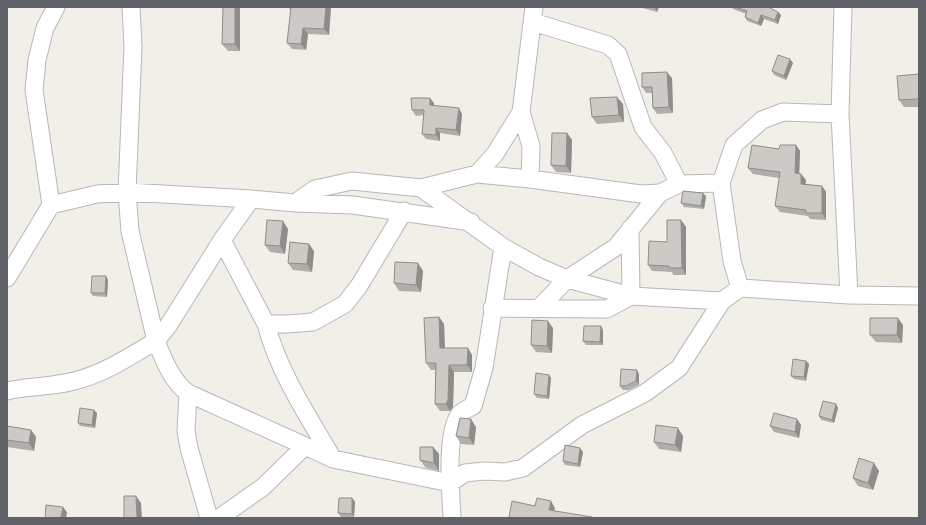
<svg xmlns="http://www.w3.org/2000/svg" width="926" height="525" font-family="'PT Sans',sans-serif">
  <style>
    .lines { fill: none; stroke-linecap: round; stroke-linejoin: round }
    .minor-casing { stroke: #b5b8bc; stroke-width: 19 }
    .minor { stroke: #fff; stroke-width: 17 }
    .wall { fill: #afaea9 }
    .shaded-wall { fill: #8f8d8a }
    .building { fill: #cccac5; stroke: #8f8d8a }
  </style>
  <rect width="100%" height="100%" fill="#f1efe8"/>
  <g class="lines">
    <defs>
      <path id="minor" d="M843,7L840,114L849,295
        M533,22L608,45L618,54L643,127L663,153L679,184
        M477,174L530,179L641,194L660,193L679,184L721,183
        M530,179L531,146L521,112L534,7
        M421,188L503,247L539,267L567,279L631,296L722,301
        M251,199L222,240L168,326L156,341C164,360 171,380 188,393L305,446
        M295,203L315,189L352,181L421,188L477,174L495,154L521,112
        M51,205L97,194L127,192L251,199L295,203L353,205L471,222
        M222,240L266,324C279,373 308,416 333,459
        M7,278L51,205L34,90L37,60L45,28L56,7
        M740,288L732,261L721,183L734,145L762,120L783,112L840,114
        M492,308L607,309L631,296L630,229
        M539,308L567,279L616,247L660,193
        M266,324H287L313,322L345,304L359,286L404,211
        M7,391C29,386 52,387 74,381C104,374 130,356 156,341L130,231L127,192L133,47L131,7
        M188,393L186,431L189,448L209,518
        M219,518L263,487L305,446L333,459L450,483L465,473L484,471L505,472L523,468L582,425L645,393L679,368L722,301L740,288L849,295L919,296
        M452,518C451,495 445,432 460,414C462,411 469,408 473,406L484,368L503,247"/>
    </defs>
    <!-- minor casing -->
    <use href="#minor" class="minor-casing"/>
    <!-- minor -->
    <use href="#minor" class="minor"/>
  </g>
  <!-- wall -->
  <path class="wall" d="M223,7L240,51H228L222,44Z
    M288,7H331L329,35L308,34L306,50L292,49L287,43L291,11Z
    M639,7H659L657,12Z
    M731,7H768L778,12L781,15L778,24L764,19L761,26L747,21L745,17L746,14L733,9Z
    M793,63L786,80L774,75L772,71Z
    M919,75V107H904L899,100Z
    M672,78L673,113L657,114L653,108L652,93H646L642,87Z
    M434,103V105L462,114L460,136L440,133V141L426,139L422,134L424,115L416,116L412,110Z
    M623,104L624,122L597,124L592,117Z
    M567,133L572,140L571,173L556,172L551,165Z
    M796,145L800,151L799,173L801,174L806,180L805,184L822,186L826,192V220L810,219L808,216L780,212L775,206L779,178L753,174L748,168L779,149Z
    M706,196L704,209L684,207L681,203Z
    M681,220L686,227V275H673L672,272L652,271L648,265L667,242Z
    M288,229L285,254L270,252L265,245Z
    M314,251L312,272L293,270L288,263Z
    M423,271L421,292L399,291L394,283Z
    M106,276L108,280L107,297L93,296L91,293Z
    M439,317L444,324L445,348H468L472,355V372H454L453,407L450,411H440L435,404V370H431L426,363Z
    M903,325L902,343L876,342L870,335Z
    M601,326L603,330V345H586L583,341Z
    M553,328L552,353L536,352L531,345Z
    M806,361L809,364L806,381L794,379L791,376Z
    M639,374V385L629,390H623L620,386Z
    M549,375L551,378L549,399L537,398L534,394Z
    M836,404L838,408L834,423L821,420L819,416Z
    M97,413L95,428L80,426L78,423Z
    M801,425L799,438L774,432L770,426Z
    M7,426L31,430L36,437L34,451L7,447Z
    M476,427L474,445L461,444L456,436Z
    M683,436L681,452L659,449L654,442Z
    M433,447L439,454V471L426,468L420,460Z
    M583,452L580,467L565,465L563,461Z
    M879,471L873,490L858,486L853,478Z
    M352,498L355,502L354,517H341L338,513Z"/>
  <!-- shaded-wall -->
  <path class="shaded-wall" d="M235,7H240V51L235,44Z
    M326,7H331L329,35L324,29Z
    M654,7H659L657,12Z
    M778,12L781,15L778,24L775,20Z
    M761,15L764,19L761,26L758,23Z
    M303,28L308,34L306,50L301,44Z
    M790,59L793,63L786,80L784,76Z
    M667,72L672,78L673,113L669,107Z
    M617,97L623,104L624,122L619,115Z
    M430,98L434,103V110L430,105Z
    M459,108L462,114L460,136L456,130Z
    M436,128L440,133V141L436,135Z
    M567,133L572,140L571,173L566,166Z
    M796,145L800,151L799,179L795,173Z
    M801,174L806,180L805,190L801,184Z
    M822,186L826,192V220L822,213Z
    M703,193L706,196L704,209L701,206Z
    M681,220L686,227V275L682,268Z
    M283,221L288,229L285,254L280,246Z
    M309,244L314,251L312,272L307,264Z
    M418,263L423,271L421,292L416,285Z
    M106,276L108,280L107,297L105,293Z
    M439,317L444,324L445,355L440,348Z
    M898,318L903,325L902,343L897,335Z
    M548,321L553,328L552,353L547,346Z
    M601,326L603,330V345L600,342Z
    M468,348L472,355V372L467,365Z
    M806,361L809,364L806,381L804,377Z
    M449,365L454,372L453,407L450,411L446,404Z
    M637,370L639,374V385L636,381Z
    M549,375L551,378L549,399L547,396Z
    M836,404L838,408L834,423L832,420Z
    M94,410L97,413L95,428L92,425Z
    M471,419L476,427L474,445L469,438Z
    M797,419L801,425L799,438L795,432Z
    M678,428L683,436L681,452L675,445Z
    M31,430L36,437L34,451L29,443Z
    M433,447L439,454V471L434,463Z
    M580,448L583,452L580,467L578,464Z
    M874,463L879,471L873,490L868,483Z
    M136,496L141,503L142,518H137Z
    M352,498L355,502L354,517L352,514Z
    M551,501L555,508L553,517L549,510Z
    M63,507L67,512L66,518L61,517Z"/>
  <!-- building -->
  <path class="building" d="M223,7H235V44H222Z
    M291,7H326L324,29L303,28L301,44L287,43Z
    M735,7H768L778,12L775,20L761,15L758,23L745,17L747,11Z
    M778,55L790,59L784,76L772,71Z
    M667,72L669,107L653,108L652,87H642V73Z
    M919,74V99L899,100L897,76Z
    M617,97L619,115L592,117L590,98Z
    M411,98H430V105L459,108L456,130L436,128V135L422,134L424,110H412Z
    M552,133H567L566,166L551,165Z
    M752,145L779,149L780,145H796L795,173L801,174V184L822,186V213H806V210L775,206L780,172L748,168Z
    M683,191L703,193L701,206L681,203Z
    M267,220L283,221L280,246L265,245Z
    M667,220H681L682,268H669V266L648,265L649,241L667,242Z
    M290,242L309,244L307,264L288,263Z
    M395,262L418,263L416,285L394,283Z
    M92,276H106L105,293H91Z
    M439,317L440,348H468L467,365H449L448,400L446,404H435L436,363H426L424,318Z
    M870,318H898L897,335H870Z
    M532,320L548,321L547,346L531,345Z
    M584,326H601L600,342L583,341Z
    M793,359L806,361L804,377L791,376Z
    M621,369L637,370L636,381L626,386H620Z
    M536,373L549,375L547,396L534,394Z
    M823,401L836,404L832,420L819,416Z
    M80,408L94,410L92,425L78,423Z
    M774,413L797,419L795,432L770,426Z
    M460,418L471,419L469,438L456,436Z
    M656,425L678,428L675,445L654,442Z
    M7,426L31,430L29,443L7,440Z
    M565,445L580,448L578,464L563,461Z
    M420,447H433L434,463L420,460Z
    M859,458L874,463L868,483L853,478Z
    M124,496H136L137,518H124Z
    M339,498H352V514L338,513Z
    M537,498L551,501L549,510L592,517V518H514L509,517L512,501L535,506Z
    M46,505L63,507L61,517L73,518H45Z"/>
  <!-- border -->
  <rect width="926" height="525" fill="none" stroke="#5f6368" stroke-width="16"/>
</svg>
